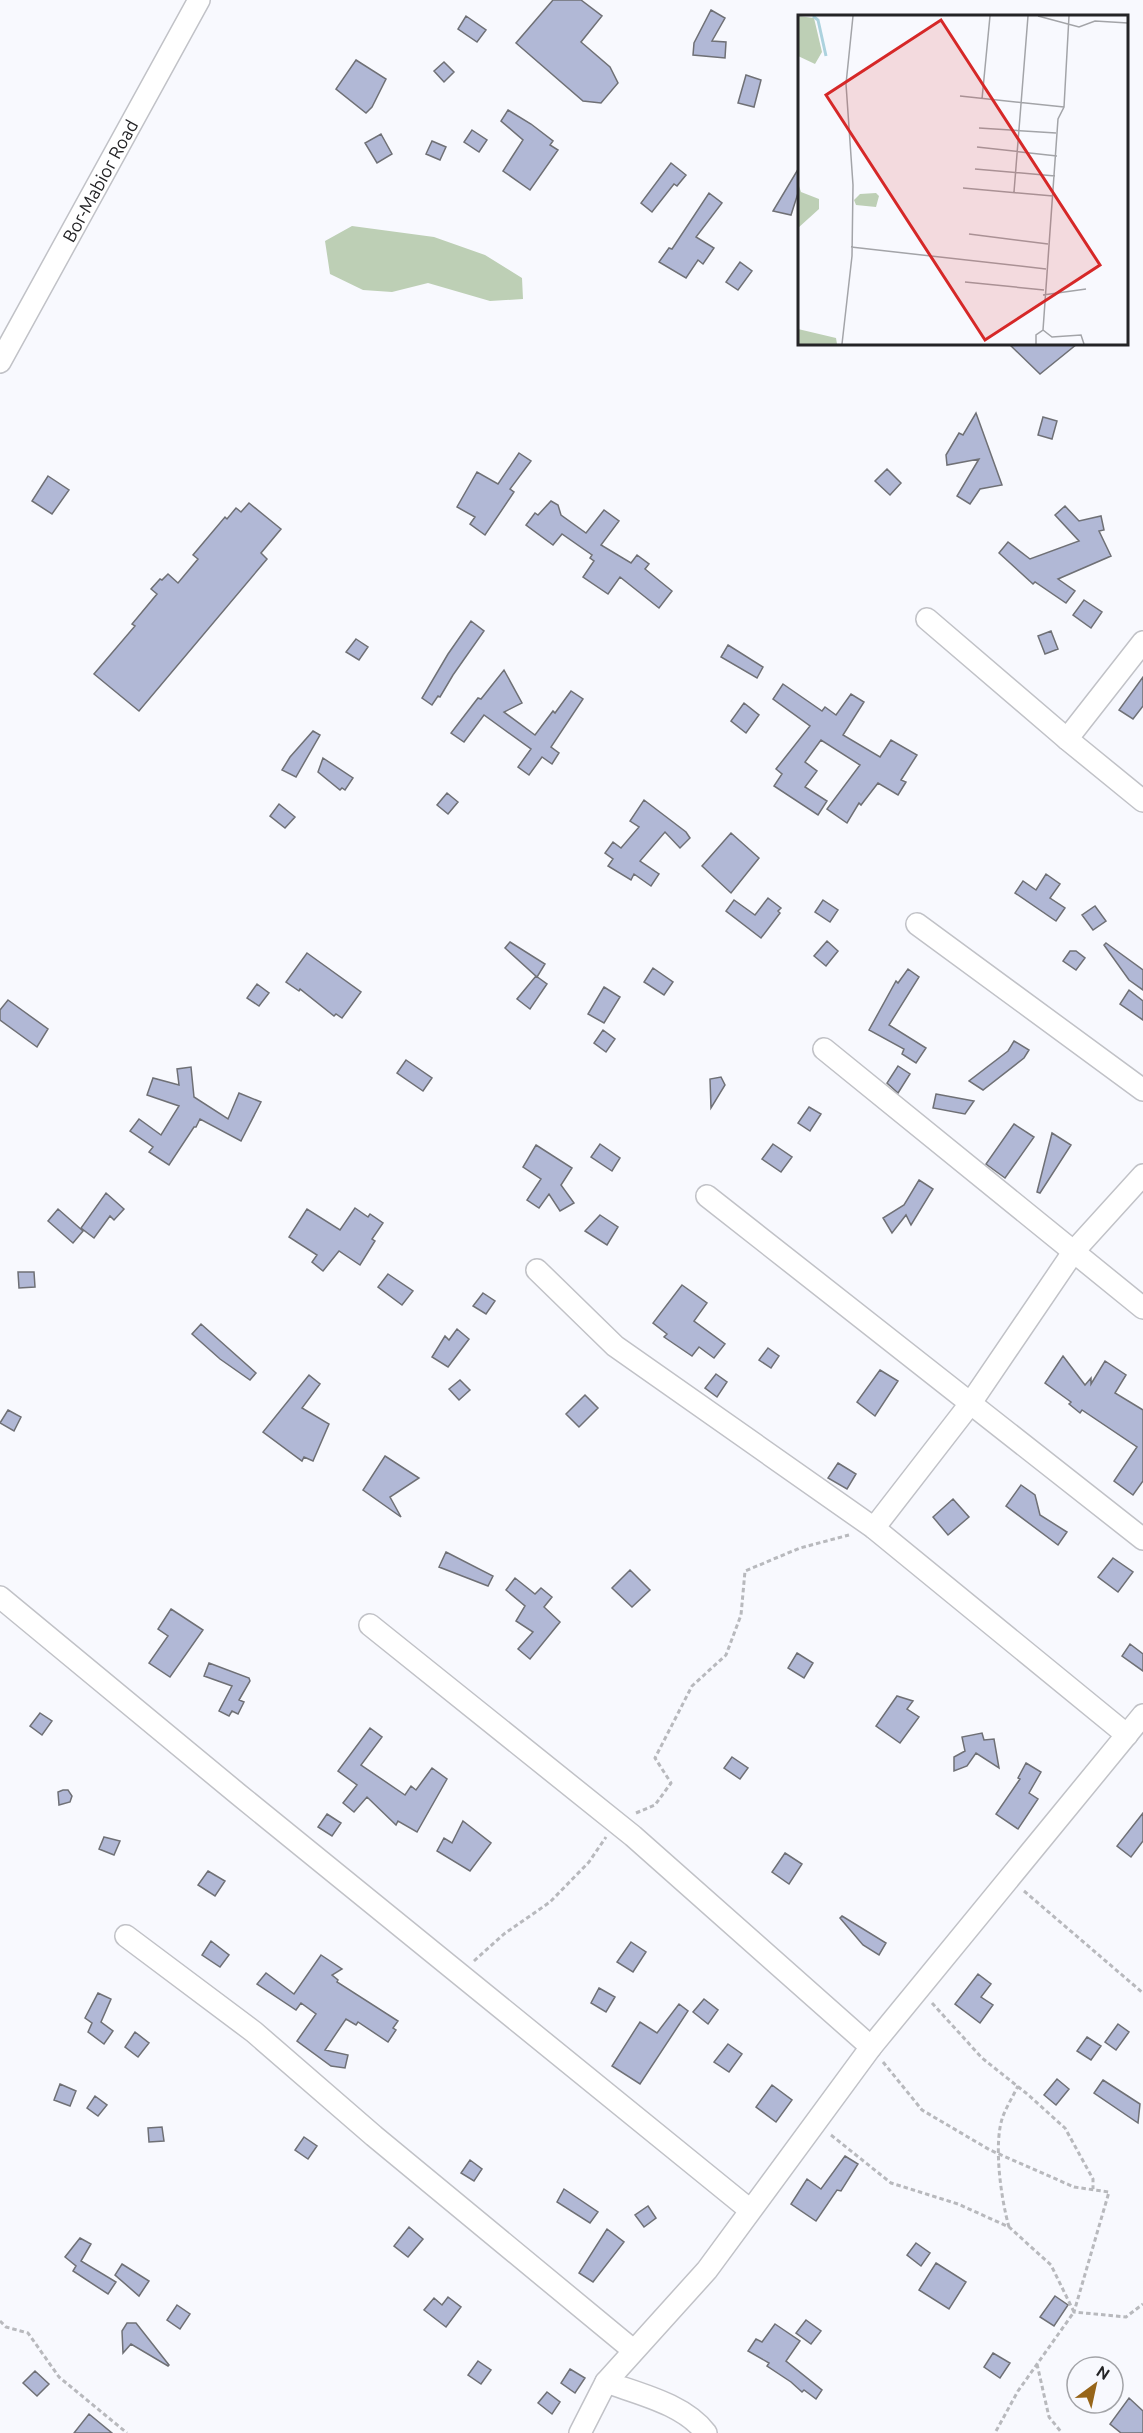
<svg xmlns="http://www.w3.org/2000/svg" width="1143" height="2433" font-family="Ubuntu,sans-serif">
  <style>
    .green { fill: #bdcfb5 }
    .building { fill: #b1b8d6; stroke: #6f7075; stroke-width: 1.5 }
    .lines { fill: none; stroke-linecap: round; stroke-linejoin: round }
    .street-casing { stroke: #c1c2c7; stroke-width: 24 }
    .path { stroke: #b8b9bd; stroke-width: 3; stroke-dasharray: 4.5 3; stroke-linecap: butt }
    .street { stroke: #fff; stroke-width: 21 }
    .labels { text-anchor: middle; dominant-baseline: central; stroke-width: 5; stroke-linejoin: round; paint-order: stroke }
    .street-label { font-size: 18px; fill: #242426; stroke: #f8f9fe }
    .inset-river { fill: none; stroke: #acd2de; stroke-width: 3 }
    .inset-road { fill: none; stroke: #a3a4a8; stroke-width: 1.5 }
    .view { fill: #d62828; fill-opacity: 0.15; stroke: #d62828; stroke-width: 3 }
    .inset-edge { fill: none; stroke: #242426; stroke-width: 3 }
  </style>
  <rect width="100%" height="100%" fill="#f8f9fe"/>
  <!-- green -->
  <path class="green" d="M352,226L434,237L485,255L522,278L523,299L490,301L428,283L392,292L363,290L330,274L325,241Z"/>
  <!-- building -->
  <path class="building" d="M553,0H581L602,16L581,42L610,67L618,83L601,103L583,101L516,43Z
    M711,10L725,18L712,41L726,42L725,58L693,55L694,43Z
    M466,16L486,30L477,42L458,29Z
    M356,60L386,79L372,107L366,113L336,89Z
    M444,62L454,72L444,82L434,71Z
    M746,75L761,80L754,107L738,103Z
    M508,110L531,124L553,141L550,145L558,150L530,190L503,171L523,140L501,121Z
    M472,130L487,140L479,152L464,142Z
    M381,134L392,154L377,163L365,143Z
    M432,141L446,147L440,160L426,154Z
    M671,163L686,175L677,186L674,184L652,212L641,203Z
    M800,166V187L791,215L773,211Z
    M709,193L722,203L696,237L714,248L703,264L698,260L686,278L659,262L669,248L672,249Z
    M740,262L752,271L738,290L726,282Z
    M1009,344H1077L1040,374Z
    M976,413L1002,485L980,489L970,504L957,496L979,459L947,465L946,455L959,433L963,435Z
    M1043,417L1057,421L1052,439L1038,435Z
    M519,453L531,461L510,489L514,492L485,535L470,524L475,517L457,507L477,472L498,484Z
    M887,469L901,483L890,495L875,481Z
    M48,476L69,490L52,514L32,501Z
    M551,501L558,505L561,515L586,533L604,510L619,521L601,545L631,563L637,555L649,564L645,569L672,591L659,608L620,577L608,594L583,577L594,561L590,558L592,555L562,534L553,545L526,525L535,513L538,515Z
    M249,503L281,529L261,553L267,559L139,711L94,674L135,626L132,624L157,594L151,589L160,579L162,580L168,574L178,583L198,559L193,555L225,517L227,519L236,508L241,512Z
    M1065,506L1079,521L1101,516L1104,530L1099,531L1111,556L1058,579L1075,591L1066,603L1035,582L1033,584L999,553L1008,542L1030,559L1079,541L1055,515Z
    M1084,600L1102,612L1091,628L1073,615Z
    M471,621L484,631L453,675L440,697L438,696L432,705L422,698L448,654Z
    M1051,631L1058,649L1045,654L1038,636Z
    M356,639L368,647L359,660L346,652Z
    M728,645L763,667L757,678L721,657Z
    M504,670L522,703L504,712L535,735L553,711L555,713L571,691L583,699L551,747L559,753L552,764L542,757L529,775L518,767L531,749L484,715L464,742L451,733L478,698L481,699Z
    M1143,677V706L1133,719L1119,710Z
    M783,684L822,711L825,707L836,715L851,694L864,702L843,735L880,757L891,740L917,755L901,780L906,782L898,795L878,783L861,805L859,803L847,823L827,809L860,765L821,740L805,762L817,771L805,787L827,801L818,815L774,786L782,774L776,769L810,726L773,699Z
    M744,703L759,715L746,733L731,721Z
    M313,731L320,735L296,777L282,770L290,757Z
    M323,758L353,778L345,790L342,788L340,790L318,772Z
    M447,793L458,802L448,814L437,805Z
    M644,800L686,832L690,838L680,848L665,832L640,861L659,874L651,886L634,874L631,880L608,866L613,859L605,853L613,842L621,848L639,827L630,821Z
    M279,804L295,817L285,828L270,816Z
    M731,833L759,858L731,893L702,866Z
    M1046,874L1060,884L1050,898L1065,908L1056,921L1015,893L1023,881L1036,890Z
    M768,898L781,908L778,911L780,913L761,938L726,911L734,900L755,915Z
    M823,900L838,910L830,922L815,912Z
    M1095,906L1106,921L1093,930L1082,915Z
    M827,941L838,951L826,966L814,956Z
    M510,942L545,964L537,977L505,948Z
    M1106,943L1143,970V990L1129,980L1104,945Z
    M1070,951H1076L1085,958L1076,970L1063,961Z
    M307,953L361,992L342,1018L336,1014L334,1016L300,989L299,991L286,982Z
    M653,968L673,982L664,995L644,982Z
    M908,969L919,977L889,1025L926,1048L916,1063L902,1054L904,1049L869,1030L896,981L898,983Z
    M536,976L547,984L530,1009L517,999Z
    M257,984L269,993L259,1006L247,998Z
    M604,987L620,997L604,1023L588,1014Z
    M1129,990L1143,1001V1020L1120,1004Z
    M8,1000L48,1029L37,1047L0,1020V1010Z
    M603,1030L615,1039L606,1052L594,1043Z
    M1014,1041L1029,1050L1024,1058L983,1090L969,1081L1008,1051Z
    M406,1060L432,1078L423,1091L397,1073Z
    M898,1066L910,1074L898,1093L887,1083Z
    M191,1067L194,1097L228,1119L239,1093L261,1102L241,1141L200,1119L196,1127H194L169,1165L149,1152L153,1147L130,1131L139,1119L161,1135L179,1106L147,1095L153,1078L179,1085L177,1069Z
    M721,1077L725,1085L711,1108L710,1079Z
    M936,1094L974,1101L965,1114L933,1108Z
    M809,1107L821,1114L810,1131L798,1123Z
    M1014,1124L1034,1137L1005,1178L986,1164Z
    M1052,1133L1071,1145L1040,1193L1037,1192Z
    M600,1144L620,1158L612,1171L591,1157Z
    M773,1144L792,1157L781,1172L762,1159Z
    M536,1145L572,1168L561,1185L574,1203L560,1211L549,1194L539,1208L527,1200L541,1179L523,1167Z
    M919,1180L933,1189L911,1225L906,1215L892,1233L883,1218L904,1205Z
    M106,1193L124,1209L114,1220L110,1216L94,1238L81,1228Z
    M355,1208L368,1217L370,1214L383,1223L372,1239L375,1241L360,1265L339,1251L323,1271L312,1262L317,1255L289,1237L307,1209L340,1230Z
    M58,1209L83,1231L73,1243L48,1221Z
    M600,1215L618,1227L607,1245L585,1231Z
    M18,1272H34L35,1287L19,1288Z
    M388,1274L413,1291L402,1305L378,1287Z
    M682,1285L707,1303L694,1321L725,1344L714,1358L699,1347L692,1356L664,1337L667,1334L653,1323Z
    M483,1293L495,1301L486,1314L473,1306Z
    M201,1324L256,1373L250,1380L220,1359L192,1334Z
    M457,1329L469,1339L448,1367L432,1357L445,1336L449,1340Z
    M768,1348L779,1356L771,1368L759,1360Z
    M1063,1356L1085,1385L1091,1378V1384L1105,1361L1126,1375L1115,1393L1143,1410V1481L1133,1495L1114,1481L1137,1447L1082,1410L1080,1413L1069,1404L1071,1402L1045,1383Z
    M880,1370L898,1381L875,1416L857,1402Z
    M716,1374L727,1382L717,1397L705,1388Z
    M309,1375L320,1384L302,1408L329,1424L313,1461L304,1457L302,1461L263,1432Z
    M460,1380L470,1390L459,1400L449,1389Z
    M585,1395L598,1408L579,1427L566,1414Z
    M8,1410L21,1417L14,1431L0,1423Z
    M385,1456L419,1478L390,1497L401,1517L363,1490Z
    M838,1463L856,1474L847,1489L828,1478Z
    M1021,1485L1035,1495L1040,1515L1067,1532L1058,1545L1006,1506Z
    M953,1499L969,1517L948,1535L933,1517Z
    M446,1552L493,1576L488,1586L439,1567Z
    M1113,1558L1133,1572L1118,1592L1098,1577Z
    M630,1570L650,1590L632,1607L612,1588Z
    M515,1578L535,1594L541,1588L552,1597L544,1607L560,1622L530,1659L518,1649L533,1632L516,1621L525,1606L506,1590Z
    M171,1609L203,1630L170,1677L149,1663L168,1636L158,1629Z
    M1130,1644L1143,1654V1671L1122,1656Z
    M797,1653L813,1663L804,1678L788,1668Z
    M209,1663L249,1678L250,1681L239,1700L244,1702L238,1714L232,1711L229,1716L219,1711L232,1686L204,1676Z
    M897,1696L913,1701L907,1709L919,1717L900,1743L876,1726Z
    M40,1713L52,1721L42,1735L30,1726Z
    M370,1728L382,1737L361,1765L405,1795L411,1786L416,1790L432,1768L447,1779L417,1832L398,1821L396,1825L367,1797L354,1812L343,1803L357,1785L338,1771Z
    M982,1733L984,1740L994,1739L999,1768L976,1753L967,1766L954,1771V1757L965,1751L962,1737Z
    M732,1757L748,1768L740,1779L724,1768Z
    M1026,1763L1041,1772L1029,1793L1038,1799L1018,1829L996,1814L1020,1779L1018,1778Z
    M63,1790H68L72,1796L70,1802L59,1805L58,1792Z
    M1143,1813V1841L1131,1857L1117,1846Z
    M327,1814L341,1823L332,1836L318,1827Z
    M463,1821L491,1843L470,1871L437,1851L444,1838L452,1843Z
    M104,1837L120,1841L114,1855L99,1849Z
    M785,1853L802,1864L789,1884L772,1872Z
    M208,1871L225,1881L215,1896L198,1885Z
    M842,1916L886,1943L879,1955L863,1945L840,1918Z
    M211,1941L229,1955L220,1967L202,1955Z
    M631,1942L646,1952L633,1972L617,1962Z
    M321,1955L342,1969L332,1975L338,1980L337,1982L398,2021L393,2028L396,2030L388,2042L358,2022L356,2025L346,2019L325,2050L348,2055L345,2068L331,2066L297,2041L316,2014L301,2003L296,2010L257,1984L266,1973L294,1994Z
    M978,1974L991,1984L981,1997L993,2005L980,2023L955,2004Z
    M599,1988L615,1997L606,2012L591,2003Z
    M98,1993L111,1999L101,2022L113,2031L104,2044L88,2032L92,2023L85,2018Z
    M704,1999L718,2010L708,2024L693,2012Z
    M679,2004L688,2011L640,2084L612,2066L640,2022L657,2033Z
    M1118,2024L1129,2032L1116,2050L1105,2042Z
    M135,2032L149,2043L138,2057L125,2047Z
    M1087,2037L1101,2046L1091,2060L1077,2051Z
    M728,2044L742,2054L729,2072L714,2062Z
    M1057,2079L1069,2089L1056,2105L1044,2095Z
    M1103,2080L1140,2104L1138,2123L1094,2093Z
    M60,2084L76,2091L70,2106L54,2100Z
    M772,2085L792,2100L776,2122L756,2107Z
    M95,2096L107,2105L98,2116L87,2108Z
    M162,2127L164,2141L149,2142L148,2128Z
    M304,2137L317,2146L308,2159L295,2150Z
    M845,2156L858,2164L841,2191L837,2190L816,2221L791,2204L807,2179L821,2189Z
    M470,2160L482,2169L474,2181L461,2173Z
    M564,2189L598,2212L590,2223L557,2202Z
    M648,2206L656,2218L644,2227L635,2215Z
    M409,2227L423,2239L408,2257L394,2246Z
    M607,2229L624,2242L593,2282L579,2273Z
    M80,2238L91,2244L81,2261L116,2282L108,2294L73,2271L76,2266L65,2257Z
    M916,2243L930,2253L921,2266L907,2255Z
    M936,2263L966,2282L949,2309L919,2290Z
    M122,2264L149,2281L139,2296L115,2275Z
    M1055,2296L1068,2305L1054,2326L1040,2317Z
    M448,2297L461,2307L446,2327L424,2310L434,2298L442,2305Z
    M177,2305L190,2314L180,2329L167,2320Z
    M806,2320L821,2331L811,2344L796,2333Z
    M127,2323H136L169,2365L168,2366L131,2344L123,2353L122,2331Z
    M775,2324L800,2341L786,2361L822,2390L816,2399L804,2390L802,2392L791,2382L767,2366L769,2363L748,2351L756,2339L762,2342Z
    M993,2353L1010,2363L1000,2378L984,2367Z
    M478,2361L491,2370L481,2384L468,2375Z
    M570,2369L585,2378L575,2393L561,2383Z
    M35,2371L49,2384L37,2396L23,2383Z
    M547,2392L560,2402L552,2414L538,2403Z
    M1129,2398L1143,2411V2433H1121L1110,2424Z
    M89,2414L112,2433H74Z"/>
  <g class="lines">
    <defs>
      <g id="street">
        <path id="s1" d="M0,362L199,0"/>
        <path d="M927,619L1067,739L1143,801"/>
        <path d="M1067,739L1143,642"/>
        <path d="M917,924L1143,1090"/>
        <path d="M824,1049L1143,1308"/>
        <path d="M707,1196L1143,1539"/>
        <path d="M537,1270L615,1346L874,1528L1127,1735"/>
        <path d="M874,1528L970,1404L1074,1251L1143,1175"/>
        <path d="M0,1597L238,1794L750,2210"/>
        <path d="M370,1625L633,1836L871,2047"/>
        <path d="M126,1936L254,2032L374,2136L633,2350"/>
        <path d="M606,2382C639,2394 684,2404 706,2433"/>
        <path d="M580,2433L606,2382L707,2270L871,2047L1143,1715"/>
      </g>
    </defs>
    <!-- street casing -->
    <use href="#street" class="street-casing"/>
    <!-- path -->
    <path class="path" d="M636,1813L655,1805L671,1783L655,1758L692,1686L726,1655L741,1615L745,1571L800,1548L849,1535
      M1024,1891L1143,1993
      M474,1961L504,1934L550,1902L589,1862L606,1837
      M932,2003L982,2058L1026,2093L1065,2128L1093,2179V2189
      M883,2062L922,2110L990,2150L1074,2187L1109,2192L1074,2312L1126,2317L1143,2304
      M831,2135L891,2183L958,2204L1009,2227L1051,2265L1074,2312L1018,2391L995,2433
      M1009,2227C1001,2199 993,2143 1003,2116C1007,2106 1013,2096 1018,2086
      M0,2321L6,2327L28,2333L59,2377L127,2433
      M1037,2364L1049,2417L1062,2433"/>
    <!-- street -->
    <use href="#street" class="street"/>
  </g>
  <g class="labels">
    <!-- street labels -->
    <g class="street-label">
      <text stroke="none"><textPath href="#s1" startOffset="207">Bor-Mabior Road</textPath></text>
    </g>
  </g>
  <!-- overview -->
  <g transform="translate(798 15)">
    <rect width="330" height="330" fill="#f8f9fe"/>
    <path d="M0,1L16,3L24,37L17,49L0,41ZM0,168L3,177L21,184V194L0,213ZM78,178L81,181L78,192L58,190L56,185L62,179ZM0,314L38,323L39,329H0Z" fill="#bdcfb5"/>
    <path class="inset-river" d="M15,1L20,5L28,41"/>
    <path class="inset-road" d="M240,1L281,12L297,6L330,8M162,81L266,92M184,84L192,1M181,113L258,118M179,132L259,141M177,154L257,161M165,173L255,181M216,177L230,1M171,219L250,229M53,232L248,254M167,267L246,275M245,280L288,274M245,315L254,322L283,320L286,329M44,329L54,241L55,170L48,69L55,1M238,329V320L245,315L260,104L266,92L271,1"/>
    <path class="view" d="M143,5L302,250L187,325L28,80Z"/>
    <rect width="330" height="330" class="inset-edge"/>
  </g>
  <!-- north arrow -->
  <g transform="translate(1095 2385) rotate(33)"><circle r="28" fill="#f8f9fe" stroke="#a3a4a8" stroke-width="1.5"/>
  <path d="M0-4.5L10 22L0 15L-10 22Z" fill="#976519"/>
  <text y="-9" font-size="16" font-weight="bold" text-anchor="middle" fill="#242426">N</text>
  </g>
</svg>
